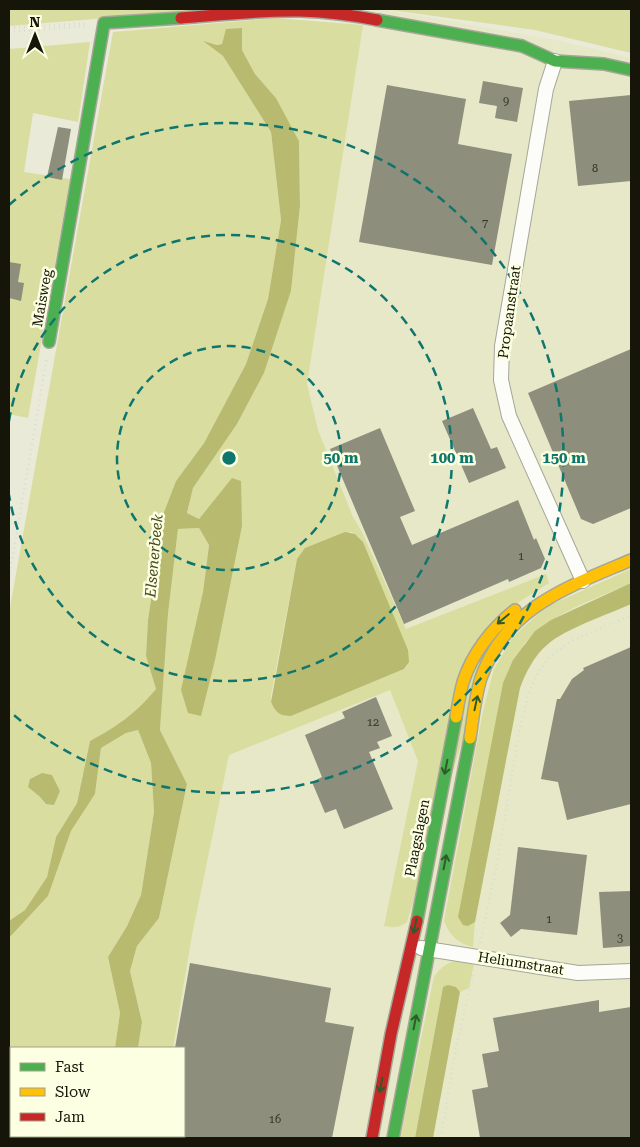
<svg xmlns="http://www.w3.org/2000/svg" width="640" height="1147" font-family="'Roboto Serif',serif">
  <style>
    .built { fill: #e6e8c8 }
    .green { fill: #dadda0; fill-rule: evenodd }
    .water { fill: #b8bb6f }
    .building { fill: #8d8e7b }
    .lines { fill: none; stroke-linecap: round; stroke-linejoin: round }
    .street-casing { stroke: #a5a697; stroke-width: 16 }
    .fast-casing { stroke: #a5a697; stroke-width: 14 }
    .slow-casing { stroke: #a5a697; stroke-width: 14 }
    .jam-casing { stroke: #a5a697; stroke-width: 14 }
    .path { stroke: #dbdbd5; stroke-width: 2.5; stroke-dasharray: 1 4; stroke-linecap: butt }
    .street { stroke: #fcfcf9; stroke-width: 14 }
    .fast { stroke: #4caf50; stroke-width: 11 }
    .slow { stroke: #ffc107; stroke-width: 11 }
    .jam { stroke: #c62828; stroke-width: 11 }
    .oneway { stroke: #2e5b29 }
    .ring { fill: none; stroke: #0f766e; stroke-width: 2.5; stroke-dasharray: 9 6 }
    .labels { text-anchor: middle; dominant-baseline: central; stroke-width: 5; stroke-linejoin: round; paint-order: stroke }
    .number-label { font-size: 11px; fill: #333426 }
    .street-label { font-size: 14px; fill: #151609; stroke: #fcffe2 }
    .water-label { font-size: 15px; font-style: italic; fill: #484a20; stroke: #fcffe2 }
    .centre { fill: #0f766e; stroke: #fcffe2; stroke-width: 2.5 }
    .ring-label { font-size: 15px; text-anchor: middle; font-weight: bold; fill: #0f766e; stroke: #fcffe2; stroke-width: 5; stroke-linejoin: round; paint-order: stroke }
  </style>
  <rect width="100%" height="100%" fill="#e9ead7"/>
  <!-- built -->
  <path class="built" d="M365,9H381L561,41L631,58V1138H150L151,1136H184V1048H167Z"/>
  <!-- green -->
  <path class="green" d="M9,9H216L9,26Z
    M384,9H631V53L535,30Z
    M275,18L363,25L307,384L318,430L353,517L362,532L406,629L546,574L549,583L501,613L407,922C399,928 393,928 384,926L418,761L390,690L229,755L192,935L173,1048H138L142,1022L130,971L137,946L159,918L187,784L160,730L168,614L178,529L199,528L209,545L203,592L215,660L208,508L199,519L187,513L193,488L237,424L264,373L291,291L300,206L299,141L276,98L255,74L242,50V29L222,44L217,45L204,42L223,56L271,132L281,220L268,299L246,364L204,443L176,481L164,512L148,620L146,656L156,689L139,709L111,729L90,741L77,803L56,837L47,877L25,910L9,921V613L113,32ZM351,532L359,537L407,666L404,669L291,716C277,716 270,709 271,695L297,559ZM51,775L60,791L46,804L39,796Z
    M90,42L78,122L33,113L24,172L70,179L28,418L9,414V49Z
    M631,569V583C594,600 550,613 524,644L468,926L475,922L473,947C458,944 449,934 444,921L483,711L494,669L513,637L546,607Z
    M138,730L151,763L154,812L141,895L127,926L108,957L120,1013L115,1048H11V1136H102L101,1138H9V938L48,896L71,831L95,794L101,748L126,733Z
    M463,960L474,963L469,988L460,992L456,987H443L415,1138H400L434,977C442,966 448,961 463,960Z
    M120,1136H158L157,1138H118Z"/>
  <!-- water -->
  <path class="water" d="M242,28V50L255,74L276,98L299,141L300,206L291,291L264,373L237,424L193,488L187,513L199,519L232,478L241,481L242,526L215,660L201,716L188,713L181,690L203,592L209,545L199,528L178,529L168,614L160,730L187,784L159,918L137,946L130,971L142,1022L138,1048H115L120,1013L108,957L127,926L141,895L154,812L151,763L138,730L126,733L101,748L95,794L71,831L48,896L9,938V921L25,910L47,877L56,837L77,803L90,741C119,725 135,714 156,689L146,656L148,620L164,512L176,481L204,443L246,364L268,299L281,220L271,132L223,56L203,41L217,45L222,44L226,29Z
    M345,532L355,534L363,542L408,650L409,662L404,669L291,716C279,716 275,712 271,702L297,559L305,548Z
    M631,583V604C609,614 564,629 547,645C534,656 526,672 520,688L475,922L468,926L463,925L458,917L503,683L513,660L535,631L551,620Z
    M42,773L52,775L60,791L54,805L46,804L39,796L28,787L30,779Z
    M448,985L456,987L460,992L433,1138H415L443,987Z"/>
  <!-- building -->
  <path class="building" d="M483,81L523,88L517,122L495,118L497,106L479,103Z
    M387,85L466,99L458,144L512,154L492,265L359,242Z
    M631,95V181L578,186L569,101Z
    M58,127L71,129L62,180L47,177Z
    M9,262L21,264L18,282L24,283L21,301L9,298Z
    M631,349V508L593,524L581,519L528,393Z
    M473,408L491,449L497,447L506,468L469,483L442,421Z
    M380,428L415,511L400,517L412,545L518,500L534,540L536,538L545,559L541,568L509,582L508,579L404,624L330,449Z
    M631,647V804L567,820L558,782L541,779L557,699H560L572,679L584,670L583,668Z
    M376,697L392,736L377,742L380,748L369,752L393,809L344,829L336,809L325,813L312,782L322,777L305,735L345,718L342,712Z
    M518,847L587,855L577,935L521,929L511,937L500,923L510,915Z
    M631,891V946L603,948L599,892Z
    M190,963L331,988L325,1022L354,1027L332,1138H184V1048H175Z
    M599,1000V1012L631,1007V1138H480L472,1090L488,1087L482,1054L499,1051L493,1018Z"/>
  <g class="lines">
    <defs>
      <path id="street" d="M555,61L546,89L502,346L501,380L509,416L583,581
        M421,948L578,973L631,971"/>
      <path id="fast" d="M377,20L522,46L555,61L604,64L631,70
        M49,342L104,23L181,18
        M417,921L456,717
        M393,1138L470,738"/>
      <path id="slow" d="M456,717C458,705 460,693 463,682C472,654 492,628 515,610
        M470,738C473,719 475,697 481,678C506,607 568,587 631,560"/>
      <path id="jam" d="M181,18C221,15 261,10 300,11C326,12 352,15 377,20
        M372,1138L391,1034L417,921"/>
    </defs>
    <!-- street casing -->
    <use href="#street" class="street-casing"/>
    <!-- fast casing -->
    <use href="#fast" class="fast-casing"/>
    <!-- slow casing -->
    <use href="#slow" class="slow-casing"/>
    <!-- jam casing -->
    <use href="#jam" class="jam-casing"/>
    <!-- path -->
    <path class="path" d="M9,28L88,23
      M9,32L85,26
      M9,578L47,357
      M9,907L19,902
      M480,943L497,865L519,732L528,696L536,676L548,658L573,640L631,615
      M441,1138L456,1047L474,971"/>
    <!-- street -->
    <use href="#street" class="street"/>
    <!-- fast -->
    <use href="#fast" class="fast"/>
    <!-- slow -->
    <use href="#slow" class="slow"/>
    <!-- jam -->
    <use href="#jam" class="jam"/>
  </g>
  <!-- one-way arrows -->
  <defs><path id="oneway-shaft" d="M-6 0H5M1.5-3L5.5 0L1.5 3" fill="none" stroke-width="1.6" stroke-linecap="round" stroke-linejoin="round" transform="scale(1.25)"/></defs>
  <g class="oneway">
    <use href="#oneway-shaft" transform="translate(503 619) rotate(140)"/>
    <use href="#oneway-shaft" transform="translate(476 703) rotate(-78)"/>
    <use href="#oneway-shaft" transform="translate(446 767) rotate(101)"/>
    <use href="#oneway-shaft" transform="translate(445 862) rotate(-79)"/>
    <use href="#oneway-shaft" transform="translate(415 926) rotate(101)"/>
    <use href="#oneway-shaft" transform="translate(415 1022) rotate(-79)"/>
    <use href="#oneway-shaft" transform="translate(381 1085) rotate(100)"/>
  </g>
  <!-- distance rings -->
  <g class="ring">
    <circle cx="229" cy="458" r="112"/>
    <path d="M9 421A223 223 0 1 1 9 495"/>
    <path d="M9 205A335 335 0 1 1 9 711"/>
  </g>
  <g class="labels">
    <!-- number labels -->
    <g class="number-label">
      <text x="506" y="101">9</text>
      <text x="595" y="168">8</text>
      <text x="485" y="223">7</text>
      <text x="521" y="556">1</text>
      <text x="373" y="722">12</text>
      <text x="549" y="919">1</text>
      <text x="620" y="938">3</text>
      <text x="275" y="1119">16</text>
    </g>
    <!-- street labels -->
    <g class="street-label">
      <text transform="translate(42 298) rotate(-80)">Maisweg</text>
      <text transform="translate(509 312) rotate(-82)">Propaanstraat</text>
      <text transform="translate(417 838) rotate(-79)">Plaagslagen</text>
      <text transform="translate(521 963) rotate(9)">Heliumstraat</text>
    </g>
    <!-- water labels -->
    <g class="water-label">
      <text transform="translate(154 556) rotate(-85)">Elsenerbeek</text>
    </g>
  </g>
  <circle cx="229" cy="458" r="8" class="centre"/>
  <g class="ring-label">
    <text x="341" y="463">50 m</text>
    <text x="452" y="463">100 m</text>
    <text x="564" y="463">150 m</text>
  </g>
  <!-- border -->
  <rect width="640" height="1147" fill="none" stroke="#151609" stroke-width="20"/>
  <!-- legend -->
  <rect x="10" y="1047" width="175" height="90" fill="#fcffe2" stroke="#a0a28b"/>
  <rect x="20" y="1063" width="25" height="8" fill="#4caf50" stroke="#a0a28b"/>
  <text x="55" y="1072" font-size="15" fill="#151609">Fast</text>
  <rect x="20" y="1088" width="25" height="8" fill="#ffc107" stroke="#a0a28b"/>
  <text x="55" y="1097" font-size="15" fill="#151609">Slow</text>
  <rect x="20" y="1113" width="25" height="8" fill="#c62828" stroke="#a0a28b"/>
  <text x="55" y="1122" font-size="15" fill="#151609">Jam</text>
  <!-- north arrow -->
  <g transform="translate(35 35)" stroke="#fcffe2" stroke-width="4" paint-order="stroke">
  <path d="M0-4L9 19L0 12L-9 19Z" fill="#151609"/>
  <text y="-8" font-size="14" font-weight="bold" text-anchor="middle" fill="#151609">N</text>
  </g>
</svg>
